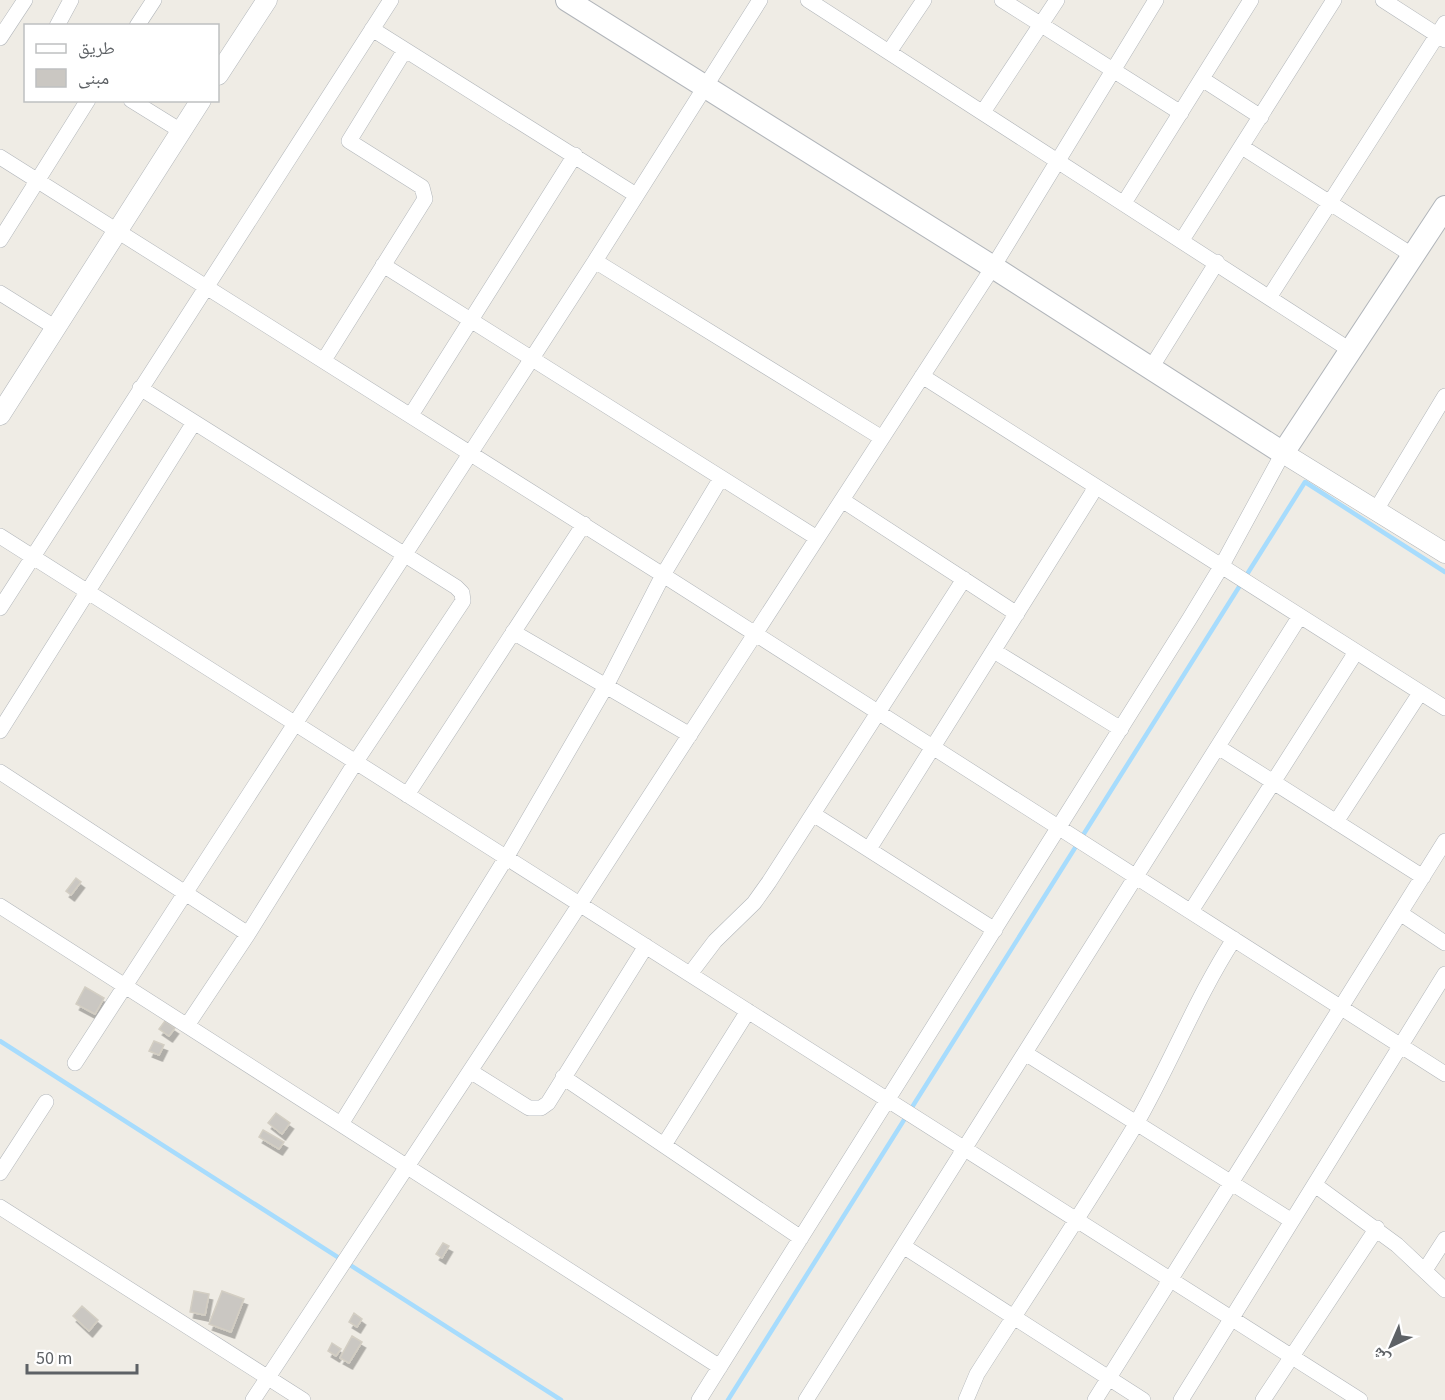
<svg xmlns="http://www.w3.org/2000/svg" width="1445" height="1400" font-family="'Source Sans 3','Noto Naskh Arabic',sans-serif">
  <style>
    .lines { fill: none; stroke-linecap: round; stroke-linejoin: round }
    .stream { stroke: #a7dcfd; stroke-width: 4.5 }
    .building { fill: #cac7c2; stroke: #d3cec3; stroke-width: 1.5; filter: url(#shadow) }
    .minor-casing { stroke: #b2b6ba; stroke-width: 16 }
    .tertiary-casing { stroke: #b2b6ba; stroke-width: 21 }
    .secondary-casing { stroke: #b1b5ba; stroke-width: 24 }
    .minor { stroke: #fff; stroke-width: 15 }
    .tertiary { stroke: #fff; stroke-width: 20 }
    .secondary { stroke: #fff; stroke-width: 22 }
  </style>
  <defs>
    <filter id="shadow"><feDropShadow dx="3.5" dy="6" stdDeviation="0" flood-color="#0004"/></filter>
  </defs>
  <rect width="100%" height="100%" fill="#efece5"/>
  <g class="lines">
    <!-- stream -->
    <path class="stream" d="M0,1041L561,1400
      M728,1400L1305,482L1445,572"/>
  </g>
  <!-- building -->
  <path class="building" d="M76,878L81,882L71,895L66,891Z
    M85,987L104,998L95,1014L76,1004Z
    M165,1021L175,1028L169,1036L159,1029Z
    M154,1041L164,1045L159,1055L149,1051Z
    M276,1113L290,1123L282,1134L268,1123Z
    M263,1130L284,1142L279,1149L259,1137Z
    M443,1243L449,1246L442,1258L436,1254Z
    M194,1291L209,1294L205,1315L190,1312Z
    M222,1291L244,1299L231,1332L209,1324Z
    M82,1306L98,1320L89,1331L73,1316Z
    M354,1313L362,1319L357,1327L349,1322Z
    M352,1336L362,1342L349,1363L340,1358Z
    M332,1343L341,1349L336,1356L328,1351Z"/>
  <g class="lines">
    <defs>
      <path id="minor" d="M808,0L1350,350
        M1002,0L1181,113
        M1383,0L1445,40
        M57,26L71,0
        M137,26L154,0
        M372,29L636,195
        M0,38L25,0
        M889,52L924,0
        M1202,79L1261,117
        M131,100L181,131
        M983,112L1057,0
        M1242,147L1412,255
        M0,157L663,575L1445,1074
        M1124,203L1251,0
        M0,240L88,100
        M1182,240L1334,0
        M595,261L882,438
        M383,265L817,538
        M0,293L56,328
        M1270,296L1445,23
        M324,360L425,199L422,187L349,141L405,50
        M1151,368L1217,262
        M922,376L1445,708
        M140,388L456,587L462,593L463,601L355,763L248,934L188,1024
        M411,415L575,155
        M842,500L1017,614
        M1376,510L1445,396
        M0,536L1360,1400
        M0,608L391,0
        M513,632L690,735
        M994,651L1121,729
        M0,731L193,424
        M1218,747L1423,877
        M0,772L248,934
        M407,795L584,524
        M813,814L995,930
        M1336,822L1420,693
        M869,849L1096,487
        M0,906L720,1367
        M1191,911L1356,652
        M1400,913L1445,943
        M690,974L715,941L754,903L769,882L964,579
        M1025,1053L1292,1221
        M75,1063L595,261L760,0
        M470,1071L529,1108H541L548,1103L646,946
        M563,1077L801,1238
        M341,1124L506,858L606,686L663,575L721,478
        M664,1145L748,1011
        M0,1173L46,1102
        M1315,1185L1397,1245L1445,1290
        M0,1207L303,1400
        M903,1246L1143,1400
        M1425,1270L1445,1239
        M253,1400L565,927L993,267L1156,0
        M699,1400L1190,618L1221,567L1283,453
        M806,1400L1300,616
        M966,1400L977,1374C1030,1291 1085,1209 1136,1124C1171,1063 1196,998 1234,939
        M1095,1400L1445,841
        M1181,1400L1445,974
        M1263,1400L1377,1228"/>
      <path id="tertiary" d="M218,75L267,0
        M0,415L201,100
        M1283,453L1445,553"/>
      <path id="secondary" d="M567,0L993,267L1283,453L1445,207"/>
    </defs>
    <!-- minor casing -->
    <use href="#minor" class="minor-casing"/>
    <!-- tertiary casing -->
    <use href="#tertiary" class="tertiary-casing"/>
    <!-- secondary casing -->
    <use href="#secondary" class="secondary-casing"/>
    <!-- minor -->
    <use href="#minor" class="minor"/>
    <!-- tertiary -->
    <use href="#tertiary" class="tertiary"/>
    <!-- secondary -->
    <use href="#secondary" class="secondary"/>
  </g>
  <!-- legend -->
  <rect x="24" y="24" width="195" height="78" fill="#ffffff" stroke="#bec0c1" stroke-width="1.5"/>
  <rect x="36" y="44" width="30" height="9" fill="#ffffff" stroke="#bec0c1" stroke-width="1.5"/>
  <text x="78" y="54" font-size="18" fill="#5d6165">طريق</text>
  <rect x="36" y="69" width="30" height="18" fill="#cac7c2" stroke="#bec0c1" stroke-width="1.5"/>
  <text x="78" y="84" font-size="18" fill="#5d6165">مبنى</text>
  <!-- north arrow -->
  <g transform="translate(1391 1346) rotate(224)" stroke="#ffffff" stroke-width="4.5" paint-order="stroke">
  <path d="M0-4.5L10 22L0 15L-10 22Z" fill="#5d6165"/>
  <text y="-9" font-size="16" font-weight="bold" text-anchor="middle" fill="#5d6165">ش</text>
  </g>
  <!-- scale -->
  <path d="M27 1364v9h110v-9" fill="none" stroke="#5d6165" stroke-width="3"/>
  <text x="36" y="1364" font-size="18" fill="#5d6165" stroke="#ffffff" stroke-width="4.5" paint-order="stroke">50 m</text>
</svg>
